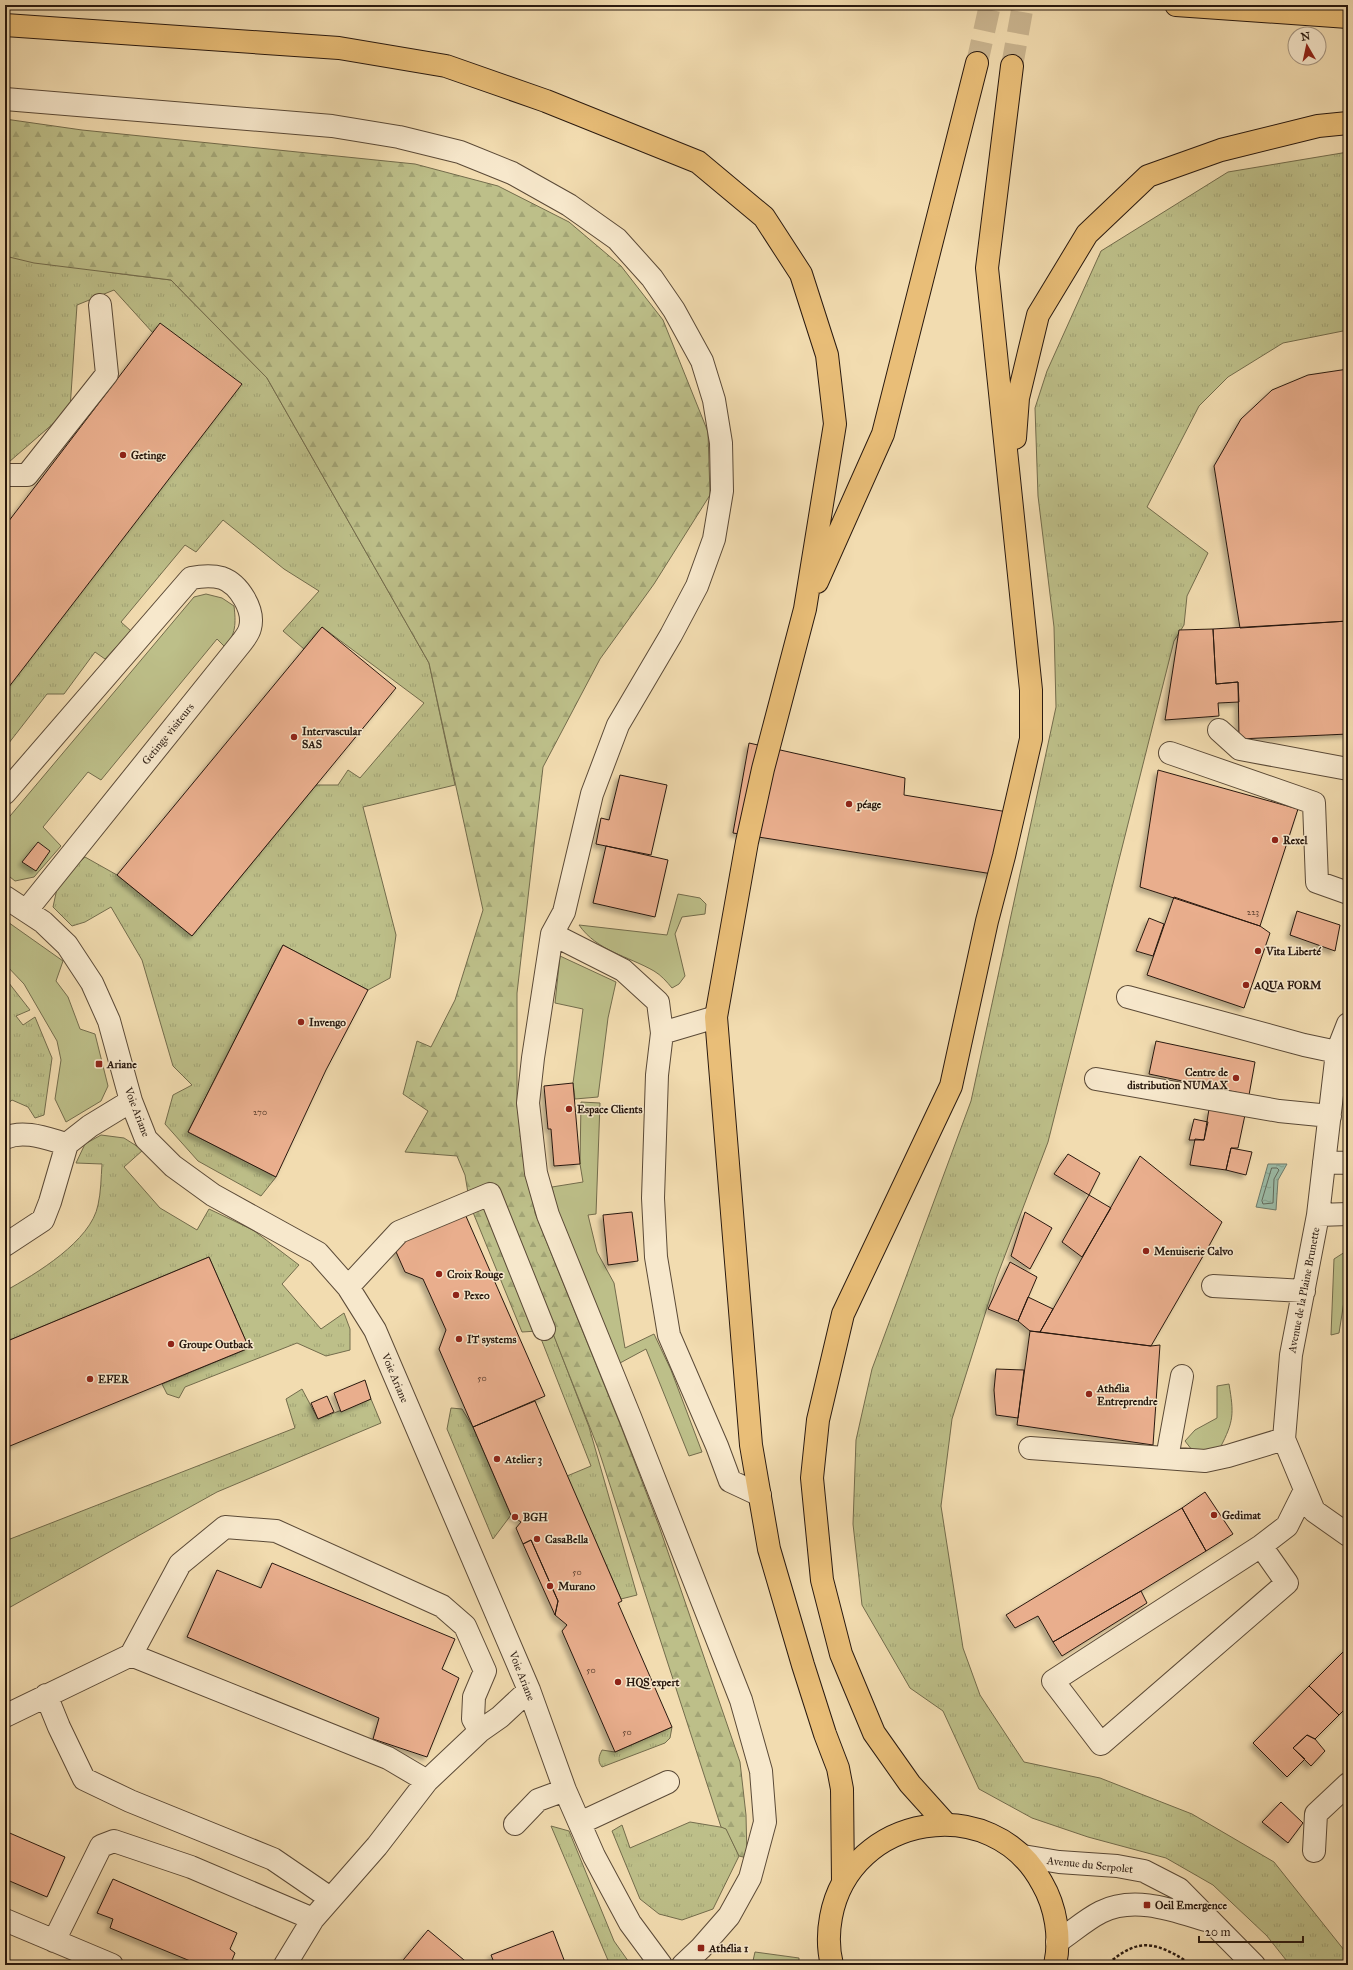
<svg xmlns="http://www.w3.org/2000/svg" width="1353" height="1970" font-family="'IM FELL Great Primer',serif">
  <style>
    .grass { fill: url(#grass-tufts); stroke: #736c4c }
    .forest { fill: url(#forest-firs); stroke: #736c4c }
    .garden { fill: #bdbf89; stroke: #736c4c }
    .water { fill: url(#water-ripples); stroke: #6e7b6b }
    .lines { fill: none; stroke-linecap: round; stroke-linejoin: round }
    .shore { stroke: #626a5c; stroke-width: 1 }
    .building { fill: #e9ae8d; stroke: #29190f; filter: url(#shadow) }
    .highway-tunnel { stroke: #cab590; stroke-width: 22; stroke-dasharray: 22 11; stroke-linecap: butt }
    .minor-casing { stroke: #5b4a37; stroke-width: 24 }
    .major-casing { stroke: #29190f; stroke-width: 24 }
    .highway-casing { stroke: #29190f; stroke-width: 24 }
    .path { stroke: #29190f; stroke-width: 2.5; stroke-dasharray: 3 2; stroke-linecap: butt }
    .minor { stroke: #f7e8cc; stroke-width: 22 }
    .major { stroke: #e9be78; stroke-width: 22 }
    .highway { stroke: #e9be78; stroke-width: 22 }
    .poi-dot { fill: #8f2418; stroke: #f7e8cc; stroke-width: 1.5 }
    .labels { text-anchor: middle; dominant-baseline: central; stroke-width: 3; stroke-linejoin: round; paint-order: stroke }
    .number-label { font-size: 9px; fill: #593e2e }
    .poi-label { font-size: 11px; font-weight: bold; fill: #29190f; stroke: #f7e8cc; text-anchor: start }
    .street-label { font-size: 11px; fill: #29190f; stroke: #f7e8cc }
  </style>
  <defs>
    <pattern id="grass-tufts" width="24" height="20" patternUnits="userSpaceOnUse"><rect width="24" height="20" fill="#bdbf89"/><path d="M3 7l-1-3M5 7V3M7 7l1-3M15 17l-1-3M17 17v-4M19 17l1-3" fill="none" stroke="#a2a475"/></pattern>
    <pattern id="forest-firs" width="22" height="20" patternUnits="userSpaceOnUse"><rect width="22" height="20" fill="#bdbf89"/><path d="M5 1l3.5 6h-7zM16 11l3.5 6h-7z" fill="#a2a475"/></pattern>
    <pattern id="water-ripples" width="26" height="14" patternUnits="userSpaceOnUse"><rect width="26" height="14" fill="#9cbca8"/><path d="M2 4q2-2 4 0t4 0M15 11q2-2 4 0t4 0" fill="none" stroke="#86a18f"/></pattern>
    <filter id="shadow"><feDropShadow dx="-3.5" dy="3.5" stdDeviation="2" flood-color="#0004"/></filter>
  </defs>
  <rect width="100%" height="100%" fill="#f2dcb0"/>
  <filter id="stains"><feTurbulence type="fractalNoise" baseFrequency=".005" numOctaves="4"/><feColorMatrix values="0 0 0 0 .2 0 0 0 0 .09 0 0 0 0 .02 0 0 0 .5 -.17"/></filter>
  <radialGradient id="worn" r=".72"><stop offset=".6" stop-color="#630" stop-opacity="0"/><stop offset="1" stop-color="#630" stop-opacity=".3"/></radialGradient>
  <!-- grass -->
  <path class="grass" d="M1348,152V330L1283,343L1228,377L1199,406L1147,507L1208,553L1187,596L1184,625L1174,641L1048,1142L996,1279L952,1419L941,1506L963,1648L980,1695L1024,1762L1100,1778L1192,1814L1274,1862L1348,1955V1965H1290L1267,1936L1213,1885L1166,1858L1088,1837L1032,1818L979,1789L943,1711L910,1688L862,1605L853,1524L856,1440L872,1369L971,1101L1056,707L1054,627L1038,496L1035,408L1047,371L1101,251L1228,172Z
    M5,253L114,273L171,280L267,378L429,663L455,785L363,807L396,935L390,978L368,990L283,945L188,1132L276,1177L261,1196L198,1161L165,1124L173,1095L192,1085L173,1066L142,960L111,907L85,922L72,926L53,907L58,884L85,857L117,875L192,936L316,785H338L348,770L360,778L424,703L322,627L304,649L283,631L319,591L284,569L223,520L196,552L185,545L121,622L131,631L105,659L95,652L64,694H47L5,748V692L153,333L114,290L77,305L70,409L9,462H5Z
    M5,978L30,1010L16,1016L23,1025L35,1017L52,1058L44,1115L35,1118L28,1107L12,1100L5,1106Z
    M101,1135L124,1138L143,1150L124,1167L160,1208L197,1230L209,1209L253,1230L299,1265L282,1284L321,1329L344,1313L350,1329V1350L326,1356L297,1343L185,1387L179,1398L167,1394L162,1384L249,1348L209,1257L5,1342V1291C36,1274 91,1241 98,1205C101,1192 101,1178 102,1164L76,1163L85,1144Z
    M550,1325L589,1427L637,1595L621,1599L567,1476L591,1466L538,1331Z
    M302,1389L318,1419L371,1399L381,1423L217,1492L5,1610V1541L295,1428L286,1399Z
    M451,1408L462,1409L473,1427L511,1515L493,1539L447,1429Z
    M672,1727L670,1738L665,1743L602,1767C597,1761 599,1756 602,1750L615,1752Z
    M690,1822L726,1828L739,1856L713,1909L682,1920L659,1914L640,1899L612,1831L622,1825L630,1848Z
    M551,1826L569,1831L614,1941L631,1965H610Z"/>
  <!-- forest -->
  <path class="forest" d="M5,119L82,130L415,164L498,186L569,222L621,266L663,320L708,432L710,495L654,584L600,659L543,767L517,993V1106L535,1213L622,1429L659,1526L740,1762L746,1815L747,1858L739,1856L726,1829L721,1827L598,1448L550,1326L538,1331L522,1332L470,1205L465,1175L457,1156L405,1152L428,1111L403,1094L417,1041L431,1047L455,1000L483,910L429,663L267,378L171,280L34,263L5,256Z"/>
  <!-- garden -->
  <path class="garden" d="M206,594L222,598L234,606C236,623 236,634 225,647L217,639L101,780L88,772L43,827L61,846L34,877L15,881L5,873V822L194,597Z
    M678,894L700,898L706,904L705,914L682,917L675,934L685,976L679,984L672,988C667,982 661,975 654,971C628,956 597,951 579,925L667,935Z
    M5,920L63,961L56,981L68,997L80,1029L95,1034L108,1086L101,1101L66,1122L55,1099L61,1060L57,1041L24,984L5,964Z
    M560,956L616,982L608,1018L598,1097L575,1099L573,1083L583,1009L555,1003Z
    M581,1102L600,1103L596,1214L588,1215L597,1252L614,1283L625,1348L654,1334L671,1370L702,1452L689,1456L646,1349L620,1363L563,1240L552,1187L583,1182L580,1164Z
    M1348,1250V1276L1339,1333L1331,1335L1334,1259Z
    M1229,1384C1234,1414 1234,1421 1220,1448L1204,1455L1192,1450L1185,1441L1195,1430L1217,1418V1386Z
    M755,1952L799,1958V1965H752Z"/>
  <!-- water -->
  <path class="water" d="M1268,1164H1287L1278,1180L1276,1210L1256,1207Z"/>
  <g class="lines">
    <!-- shore -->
    <path class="shore" d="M1272,1168H1277L1279,1170L1274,1179L1273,1203L1263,1204L1262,1201Z"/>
  </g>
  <!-- building -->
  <path class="building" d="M160,323L242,384L5,692V526Z
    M1348,369V621L1240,628L1214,466L1241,419L1272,390L1308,375Z
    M1348,621V734L1239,739L1238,682L1216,684L1213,629Z
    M322,627L396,688L192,936L117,875Z
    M1213,629L1216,684L1238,682L1239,702L1218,703L1219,716L1165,720L1179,630Z
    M749,743L905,778L904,795L1014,813L999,875L733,833Z
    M1158,770L1298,809L1260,926L1140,887Z
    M620,775L667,785L651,855L596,844L601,818L609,820Z
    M38,842L50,851L36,871L22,862Z
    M606,846L668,860L655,917L593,903Z
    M1174,897L1260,926L1270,933L1244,1008L1147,975Z
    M1297,911L1340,925L1335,951L1290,935Z
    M1149,918L1164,924L1153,956L1136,951Z
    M283,945L368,990L326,1070L276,1177L188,1132Z
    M1156,1041L1255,1062L1249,1095L1149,1074Z
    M573,1083L580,1164L554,1166L551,1129H548L544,1086Z
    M1209,1109L1245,1115L1238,1148H1231L1226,1170L1190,1165L1195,1139L1204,1140Z
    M1194,1119L1208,1122L1204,1140H1189Z
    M1231,1148L1252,1152L1246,1175L1226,1170Z
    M1068,1154L1100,1173L1089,1195L1054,1174Z
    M1140,1156L1222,1222L1210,1244L1151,1346L1040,1332Z
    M1089,1195L1111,1208L1082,1257L1062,1242Z
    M632,1212L638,1261L608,1265L603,1215Z
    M1025,1212L1052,1228L1030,1269L1011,1256Z
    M465,1214L545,1396L473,1427L439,1349L446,1330L423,1279L405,1272L393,1245Z
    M209,1257L249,1348L5,1448V1342Z
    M1010,1262L1037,1277L1018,1321L988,1309Z
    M1028,1297L1053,1309L1040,1332L1030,1331L1018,1321Z
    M1030,1331L1151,1346L1160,1345L1153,1445L1017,1425Z
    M996,1369L1024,1370L1018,1418L996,1415L994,1390Z
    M365,1380L371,1399L341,1412L334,1393Z
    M327,1396L334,1412L318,1419L311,1403Z
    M535,1401L621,1599L622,1601L618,1603L672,1727L615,1752L562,1631L567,1625L555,1615L558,1601L531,1540L523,1544L516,1528L521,1522L511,1515L473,1427Z
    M1205,1492L1233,1534L1206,1551L1182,1508Z
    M1182,1508L1206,1551L1141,1591L1053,1642L1038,1616L1015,1628L1006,1615Z
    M531,1540L558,1601L555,1615L523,1544Z
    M272,1563L455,1639L442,1669L459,1678L427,1757L373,1739L379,1718L187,1637L217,1570L261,1588Z
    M1141,1591L1147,1603L1062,1656L1053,1642Z
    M1348,1647V1706L1339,1715L1309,1686Z
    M1309,1686L1339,1715L1315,1739L1307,1735L1293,1748L1305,1759L1287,1777L1253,1743Z
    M1307,1735L1315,1739L1325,1751L1311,1766L1293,1748Z
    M1281,1802L1303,1823L1288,1843L1262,1822Z
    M5,1831L65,1857L47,1897L5,1879Z
    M113,1879L237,1933L230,1949L235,1953L230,1965H200L110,1928L113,1919L97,1913Z
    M428,1930L470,1965H399Z
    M553,1931L566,1965H495L491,1955Z"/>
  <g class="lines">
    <!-- highway-tunnel -->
    <path class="highway-tunnel" d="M977,63L990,5
      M1012,66L1023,5"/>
    <defs>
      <path id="minor" d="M5,99L332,126L399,137L460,152L512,173L569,205L617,239L652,278L674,310L702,361L714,400L721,443L722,491L714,539L697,586L671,635L618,725L592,794L564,912L552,934L533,1058L528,1103L536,1173L548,1215L630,1417L741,1700L761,1771L765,1822L750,1878L729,1916L701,1948L683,1965
        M5,475H27L107,374L100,305
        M1219,730L1240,749L1348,769
        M1170,753L1314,803L1317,882L1348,893
        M5,793L191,578C201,576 212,575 222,578C239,584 255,610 250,628C249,633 245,638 242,642L26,911
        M5,897L43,922L67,945L92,983L109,1021L131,1101L146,1139L173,1166L213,1195L318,1253L348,1287L375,1330L529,1690L565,1790L594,1856L630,1923L661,1965
        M552,934L623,970L658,1002L662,1033
        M1128,997L1304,1045L1337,1052L1348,1051
        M716,1017L662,1033L657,1075L653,1198L656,1257L669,1335L717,1446L730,1481L760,1495
        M1348,1024L1337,1052L1318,1215L1291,1355L1284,1439L1314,1511L1348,1535
        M1096,1079L1279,1111L1330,1116
        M5,1138C24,1129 48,1139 67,1144
        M1324,1162L1348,1163
        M1318,1215L1348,1214
        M5,1245L43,1220L50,1202L67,1144L90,1126L131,1101
        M1213,1286L1304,1291
        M348,1287L399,1232L490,1194L544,1329
        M1030,1448L1205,1461L1228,1456L1284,1439
        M1167,1458L1182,1376
        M1261,1546L1287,1583L1101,1744L1053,1681L1261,1546L1287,1526L1305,1490
        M131,1655L388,1758L427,1781L377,1846L313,1919L285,1965
        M46,1695L59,1727L84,1779L130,1801L273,1859L330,1898
        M5,1716L131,1655L180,1564L225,1527L276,1531L442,1606L465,1626L485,1671L474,1697L473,1719L480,1731
        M427,1781L480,1731L500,1717L529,1690
        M580,1823L668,1782
        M515,1824L538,1800L565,1790
        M1314,1851L1316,1814L1348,1784
        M1023,1856L1059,1862L1117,1866L1144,1871L1179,1889L1254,1965
        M5,1920L112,1965
        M54,1941L101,1846L114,1841L191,1867L313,1919
        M1057,1942C1071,1933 1085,1920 1101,1912C1135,1895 1175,1911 1209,1921"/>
      <path id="major" d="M832,1965C828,1949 828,1933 831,1917C850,1814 992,1790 1042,1883C1056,1907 1061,1938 1055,1965"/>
      <path id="highway" d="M1176,5L1348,17
        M5,25L339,48L446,66L546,101L698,162L764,217L801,274L827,355L835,424L805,609L763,769L747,842L716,1017L751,1445L769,1549L803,1665L825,1734L838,1768L842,1789L843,1882
        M1015,438L1018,398L1038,315L1087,234L1148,176L1221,150L1318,126L1348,123
        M817,582L883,434L977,63
        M946,1824L910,1784L874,1733L841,1654L822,1580L812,1478L818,1420L843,1314L951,1086L987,921L1004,856L1031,739V690L987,268L1012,66"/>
    </defs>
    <!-- minor casing -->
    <use href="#minor" class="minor-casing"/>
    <!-- major casing -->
    <use href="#major" class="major-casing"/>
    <!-- highway casing -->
    <use href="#highway" class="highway-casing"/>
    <!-- path -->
    <path class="path" d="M1109,1963C1117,1956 1128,1948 1139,1946C1156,1942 1178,1955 1191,1965"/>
    <!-- minor -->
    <use href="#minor" class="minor"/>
    <!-- major -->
    <use href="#major" class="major"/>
    <!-- highway -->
    <use href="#highway" class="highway"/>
  </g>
  <!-- markers -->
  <g class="poi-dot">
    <circle cx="123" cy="455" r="4"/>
    <circle cx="294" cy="737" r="4"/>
    <circle cx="849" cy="804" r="4"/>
    <circle cx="1275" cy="840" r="4"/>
    <circle cx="1258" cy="951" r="4"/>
    <circle cx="1246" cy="985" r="4"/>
    <circle cx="301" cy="1022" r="4"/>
    <rect x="95" y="1060" width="8" height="8" rx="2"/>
    <circle cx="1236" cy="1078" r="4"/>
    <circle cx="569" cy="1109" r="4"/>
    <circle cx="1146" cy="1251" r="4"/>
    <circle cx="439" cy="1274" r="4"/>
    <circle cx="456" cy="1295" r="4"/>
    <circle cx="459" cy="1339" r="4"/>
    <circle cx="171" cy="1344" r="4"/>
    <circle cx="90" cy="1379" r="4"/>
    <circle cx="1089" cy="1394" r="4"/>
    <circle cx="497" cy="1459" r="4"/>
    <circle cx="1214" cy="1515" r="4"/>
    <circle cx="515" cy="1517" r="4"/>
    <circle cx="537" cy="1539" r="4"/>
    <circle cx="550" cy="1586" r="4"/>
    <circle cx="618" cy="1682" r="4"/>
    <rect x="1143" y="1901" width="8" height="8" rx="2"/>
    <rect x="697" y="1944" width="8" height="8" rx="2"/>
  </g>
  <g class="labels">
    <!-- number labels -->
    <g class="number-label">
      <text x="1253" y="911">223</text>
      <text x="260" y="1111">270</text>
      <text x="482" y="1377">50</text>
      <text x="577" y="1571">50</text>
      <text x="591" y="1669">50</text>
      <text x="627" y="1731">50</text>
    </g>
    <!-- poi labels -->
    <g class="poi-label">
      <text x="131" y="455">Getinge</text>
      <text x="302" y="731">Intervascular<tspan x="302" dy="13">SAS</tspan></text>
      <text x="857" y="804">péage</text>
      <text x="1283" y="840">Rexel</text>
      <text x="1266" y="951">Vita Liberté</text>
      <text x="1254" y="985">AQUA FORM</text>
      <text x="309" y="1022">Invengo</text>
      <text x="107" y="1064">Ariane</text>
      <text x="1228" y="1072" text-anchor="end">Centre de<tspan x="1228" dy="13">distribution NUMAX</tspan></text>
      <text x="577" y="1109">Espace Clients</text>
      <text x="1154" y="1251">Menuiserie Calvo</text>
      <text x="447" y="1274">Croix Rouge</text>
      <text x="464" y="1295">Pexeo</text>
      <text x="467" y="1339">IT systems</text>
      <text x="179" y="1344">Groupe Outback</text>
      <text x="98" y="1379">EFER</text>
      <text x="1097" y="1388">Athélia<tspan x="1097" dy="13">Entreprendre</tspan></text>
      <text x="505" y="1459">Atelier 3</text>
      <text x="1222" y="1515">Gedimat</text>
      <text x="523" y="1517">BGH</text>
      <text x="545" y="1539">CasaBella</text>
      <text x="558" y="1586">Murano</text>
      <text x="626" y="1682">HQS expert</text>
      <text x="1155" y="1905">Oeil Emergence</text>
      <text x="709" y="1948">Athélia 1</text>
    </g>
    <!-- street labels -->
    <g class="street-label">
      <text transform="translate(168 734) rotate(-51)">Getinge visiteurs</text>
      <text transform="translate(137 1112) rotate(69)">Voie Ariane</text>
      <text transform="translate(1304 1290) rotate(-79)">Avenue de la Plaine Brunette</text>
      <text transform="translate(395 1378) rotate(67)">Voie Ariane</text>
      <text transform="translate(522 1676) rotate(68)">Voie Ariane</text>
      <text transform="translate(1090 1865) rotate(6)">Avenue du Serpolet</text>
    </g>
  </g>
  <!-- margin -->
  <rect width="1353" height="1970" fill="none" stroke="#f2dcb0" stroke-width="20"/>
  <rect x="6" y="6" width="1341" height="1958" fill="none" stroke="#29190f" stroke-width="2"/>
  <rect x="10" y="10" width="1333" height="1950" fill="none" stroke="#29190f"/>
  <!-- north arrow -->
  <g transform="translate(1307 46) rotate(351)"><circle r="19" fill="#f7e8cc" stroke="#a59580"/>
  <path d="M0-3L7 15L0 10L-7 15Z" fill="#8f2418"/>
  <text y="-6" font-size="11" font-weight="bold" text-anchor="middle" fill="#29190f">N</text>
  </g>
  <!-- scale -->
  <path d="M1199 1936v6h104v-6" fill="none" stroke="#29190f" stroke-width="2"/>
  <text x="1205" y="1936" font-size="12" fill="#29190f" stroke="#f7e8cc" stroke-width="3" paint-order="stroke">20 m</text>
  <rect width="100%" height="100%" filter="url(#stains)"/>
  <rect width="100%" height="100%" fill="url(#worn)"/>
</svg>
